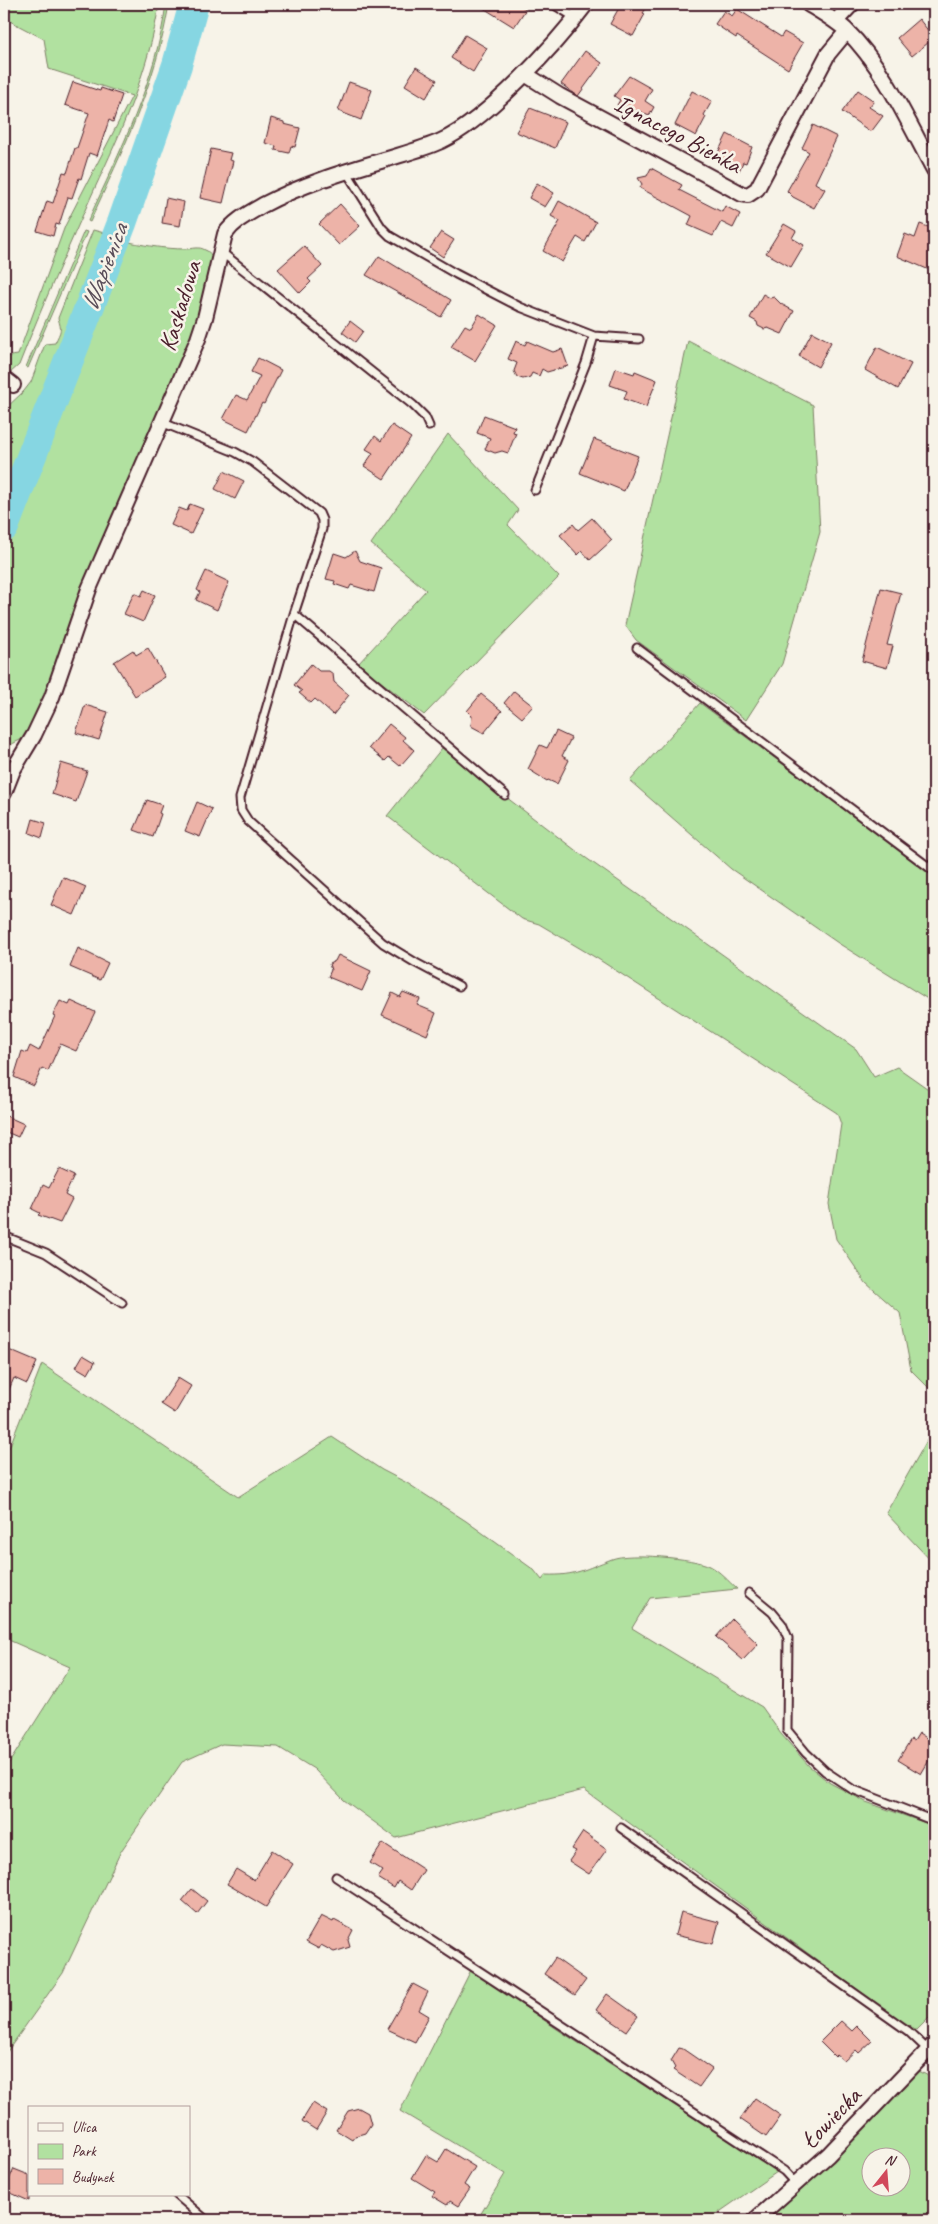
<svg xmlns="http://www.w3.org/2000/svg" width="938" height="2224" font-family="Caveat,sans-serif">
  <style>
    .green { fill: #b1e1a0; stroke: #7e8066; fill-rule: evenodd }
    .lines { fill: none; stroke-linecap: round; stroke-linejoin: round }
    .river { stroke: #86d6e2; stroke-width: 30 }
    .building { fill: #edb3a8; stroke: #4a1f2b }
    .service-casing { stroke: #4a1f2b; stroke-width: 11 }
    .minor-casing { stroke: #4a1f2b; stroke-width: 18 }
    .service { stroke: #f7f3e8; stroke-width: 7 }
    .minor { stroke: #f7f3e8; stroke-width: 14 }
    .labels { text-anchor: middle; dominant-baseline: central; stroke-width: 5; stroke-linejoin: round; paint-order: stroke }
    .street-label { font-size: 25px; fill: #4a1f2b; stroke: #f7f3e8 }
    .water-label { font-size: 26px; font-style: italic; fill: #594d59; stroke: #f7f3e8 }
  </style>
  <rect width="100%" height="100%" fill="#f7f3e8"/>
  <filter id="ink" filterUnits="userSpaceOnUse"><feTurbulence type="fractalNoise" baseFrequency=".02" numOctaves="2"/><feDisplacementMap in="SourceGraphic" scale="10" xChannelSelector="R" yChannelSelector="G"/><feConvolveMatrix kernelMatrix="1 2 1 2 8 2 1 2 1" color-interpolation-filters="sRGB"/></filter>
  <g filter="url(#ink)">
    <!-- green -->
    <path class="green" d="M4,4H159C149,70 122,130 94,190C68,248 42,306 19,365L10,373L5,370L4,357L18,355L65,226L132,96L49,69L44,39L4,18Z
      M166,4H169C156,84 123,149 90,222L88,221C120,151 156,81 166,4Z
      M93,230L112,235L4,504V410L24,391L31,382L45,344L55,343C61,330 62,331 58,318Z
      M84,231L87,232L28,368L26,367Z
      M120,240C142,245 163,249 186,249C193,249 199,246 205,250C211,252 212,257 213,263L201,317L55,678L28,733L22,739L4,748V550Z
      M688,341L813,405L820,532L782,664L746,720L636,640L625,625Z
      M448,434L518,510L508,525L559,577L424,715L358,664L426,590L371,544Z
      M700,703L934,876V1003L838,943L731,869L630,781Z
      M442,748L579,853L856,1049L874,1077L897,1067L934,1093V1388L930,1389L911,1370L900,1313L866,1283L836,1239L829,1204L841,1124L837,1113L598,959L539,924L522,919L387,816Z
      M42,1364L238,1497L332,1437L382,1470L407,1483L466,1521L534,1570L542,1580L546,1575C576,1576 585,1569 612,1559C629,1552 694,1558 710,1566C720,1571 729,1582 737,1589L650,1598L632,1628L762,1707L781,1734L809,1766L830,1783L866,1802L934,1826L933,2014L917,2030H913L584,1790L396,1838L344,1800L314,1769L278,1747L222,1744L182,1762L121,1851L63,1973L4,2056V1771L70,1667L4,1638V1446L9,1448Z
      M934,1428V1564L886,1513Z
      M471,1970L557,2029L777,2172L708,2220H477L505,2174L400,2111Z
      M919,2071L934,2079V2220H765ZM870,2156H900V2186H870Z"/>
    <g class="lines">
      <!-- river -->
      <path class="river" d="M4,527L122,223L177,65L194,4"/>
    </g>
    <!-- building -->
    <path class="building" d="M477,4H517L526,9L514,27Z
      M621,4H636L645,10L643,13L645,14L633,36L610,24Z
      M737,9L781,37L784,32L803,43L788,69L737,36L736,38L715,24L724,11L732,16Z
      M919,19L934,38L912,56L897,38Z
      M465,35L487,48L473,72L451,58Z
      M585,51L602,63L578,96L561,84Z
      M416,67L437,80L426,98L405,85Z
      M629,76L652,89L645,101L654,107L649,116L639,111L637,114L617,105L620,100L614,96Z
      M73,82L100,91L101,88L122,95L113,122L109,120L97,156L89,153L81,179L79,178L72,198L68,197L59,225L56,224L53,236L37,231L47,201L53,203L63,172L67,173L75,148H77L89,113L65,105Z
      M349,82L372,90L361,120L338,111Z
      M858,90L874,101L869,107L883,116L871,132L842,112Z
      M692,91L712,101L704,115L706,117L696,136L675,125Z
      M530,108L566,122L555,148L516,132Z
      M271,118L284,122V124L300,128L295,147L291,146L289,153L275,150L276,146L265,143Z
      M813,125L837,137L815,183L825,189L814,208L793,197L787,191L809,152L802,148Z
      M727,134L752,147L746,163L743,162L739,171L715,159Z
      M211,149L231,153L229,160L233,161L223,203L200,198Z
      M651,168L682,185L679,190L722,212L725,206L740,214L733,228L721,222L713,236L688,225L692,216L640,188L642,184L638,178L647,176Z
      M537,183L554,193L545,207L529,198Z
      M166,198L184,202L180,226L162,223Z
      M559,201L596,222L585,242L577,237L562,262L543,251L560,221L551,216Z
      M340,204L360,226L339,245L319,224Z
      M784,224L796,231L792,238L804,245L791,267L766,253Z
      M920,224L934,229V255L929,268L927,269L897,256L905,234L915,238Z
      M441,232L454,240L443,257L430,248Z
      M304,246L322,266L308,279L311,282L300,293L278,269Z
      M379,256L451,300L441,317L366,275Z
      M763,294L770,298L774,297L781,304L794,311L782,334L768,328L764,329L758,326L757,322L750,318Z
      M479,314L497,325L475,361L451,347L465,325L471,328Z
      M350,321L363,331L355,342L342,332Z
      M812,332L831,342L818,367L799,356Z
      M516,341L525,345L527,341L553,352L562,349L568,366L547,372L542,369L539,376L532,373L530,377L523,379L517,377L514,371L517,363L508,359Z
      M877,347L911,364L898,389L865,370Z
      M258,358L281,370L264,404L262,403L248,431L223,419L236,395L247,400L260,376L251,372Z
      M616,368L634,374L635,371L657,380L646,407L624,399L627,391L610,385Z
      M484,415L515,427L513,432L516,433L508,453L502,451L495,453L485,449L490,438L477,433Z
      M392,425L411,438L384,479L364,466L373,453L366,449L375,436L381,441Z
      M594,439L638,456L624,491L580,473Z
      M224,471L244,481L235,499L215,489Z
      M190,504L203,509L191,534L171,525L179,508L187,511Z
      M592,518L612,540L590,560L582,551L578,555L560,535L573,524L578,530Z
      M355,551L360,561L381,568L374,592L351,585L349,589L334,584L335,581L326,579L334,553L346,557Z
      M206,571L229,582L217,610L196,600L200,592L197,590Z
      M881,588L901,593L887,645L893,646L887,668L862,661Z
      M144,590L155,595L143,622L124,614L134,593L141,596Z
      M148,648L165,677L135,696L114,662L133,650L136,655Z
      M311,664L319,671H329L333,674L334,682L349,695L333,715L315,699L311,703L299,693L302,691L294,685Z
      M514,691L533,706L522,718L504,703Z
      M481,694L502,711L484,733L471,726L472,716L467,711Z
      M85,705L108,712L99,740L76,733Z
      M389,724L405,737L403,740L414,750L400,766L389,757L385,761L369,748Z
      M556,731L571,738L562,756L569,760L557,784L548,780L547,781L528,769L540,745L547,748Z
      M61,763L87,771L76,802L52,794Z
      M147,800L162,805L159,813L161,814L153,837L134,830Z
      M197,802L212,809L200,837L185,831Z
      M33,819L46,823L42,838L29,833Z
      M63,877L86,887L74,915L51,905Z
      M78,948L108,963L100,980L70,967Z
      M338,955L371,971L362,991L328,977L331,970L329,964L335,961Z
      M403,992L420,999L417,1005L436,1013L427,1035L382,1015L392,993L400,997Z
      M60,1001L69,1005L71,1001L95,1012L76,1051L60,1044L48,1071L42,1068L34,1086L14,1077L22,1051L27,1053L30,1046L39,1051L55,1016L53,1015Z
      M4,1115L24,1124L18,1137L4,1131Z
      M59,1169L74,1176L65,1195L72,1199L60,1223L38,1215L40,1213L32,1209L43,1185L49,1188Z
      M4,1348L37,1362L27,1384L14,1378L4,1401Z
      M83,1355L95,1362L88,1374L76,1367Z
      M178,1378L191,1386L175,1413L161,1404Z
      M732,1619L758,1644L743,1660L716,1637Z
      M919,1733L934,1743V1752L921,1774L898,1760L911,1739L914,1741Z
      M583,1832L607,1849L589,1874L569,1861L576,1851L572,1849Z
      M383,1843L424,1870L411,1890L398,1881L394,1888L378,1878L383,1871L370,1863Z
      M272,1850L293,1864L266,1907L227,1884L236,1869L254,1880Z
      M192,1889L207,1901L197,1914L182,1901Z
      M681,1912L719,1922L713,1944L675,1935Z
      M321,1916L333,1922L334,1920L353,1930L348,1940L350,1947L334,1952L321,1945L319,1949L306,1942Z
      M555,1958L586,1980L575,1995L544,1974Z
      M413,1984L428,1992L419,2010L429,2016L415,2042L387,2029Z
      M607,1994L638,2016L627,2031L596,2010Z
      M841,2021L852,2031L857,2026L872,2041L859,2053L856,2050L844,2061L837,2055L835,2057L820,2042Z
      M679,2048L683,2049L712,2069L699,2087L673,2070L675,2068L671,2061Z
      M755,2098L781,2116L766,2137L740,2119Z
      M313,2103L327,2112L316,2130L302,2121Z
      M359,2108L368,2113L371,2124L365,2133L355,2136L352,2140L336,2130L348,2111Z
      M446,2149L475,2167L464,2185L470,2189L458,2206L450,2201L447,2205L432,2196L435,2192L412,2178L426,2155L438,2162Z
      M14,2169L29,2175V2201L4,2190Z"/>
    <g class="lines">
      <defs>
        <path id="service" d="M553,4L576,18
          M346,171L382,228L390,236L456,274L520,307L594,336L639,339
          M220,251L413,405L425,417L429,426
          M161,422L235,452L253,462L319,513L322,520V529L294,614L505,795
          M535,490L586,363L594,336
          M294,614L240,798L241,810L248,821L383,943L416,963L459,986
          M637,648L934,871
          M4,1236L46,1253L122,1303
          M749,1593L772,1612L782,1624L788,1638L787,1730L806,1753L825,1771L852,1789L934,1821
          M621,1828L908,2031L928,2050
          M336,1877L784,2171L796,2184
          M177,2195L206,2220"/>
        <path id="minor" d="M808,4C821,12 835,20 846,30C884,67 909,124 934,170
          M836,21L852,4
          M525,74L560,96L742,194L748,195L757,189L828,54L847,31
          M4,378L13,385
          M4,793L13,770L34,735L52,697L89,589L198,339L205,318L225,234C235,220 248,214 263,205C301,185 343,172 384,160C403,154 423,149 441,141C487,120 556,44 586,4
          M755,2220L828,2155L934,2044"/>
      </defs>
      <!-- service casing -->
      <use href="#service" class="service-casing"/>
      <!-- minor casing -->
      <use href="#minor" class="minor-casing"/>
      <!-- service -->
      <use href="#service" class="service"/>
      <!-- minor -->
      <use href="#minor" class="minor"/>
    </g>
  </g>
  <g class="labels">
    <!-- street labels -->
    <g class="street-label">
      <text transform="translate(678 134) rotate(28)">Ignacego Bieńka</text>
      <text transform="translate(180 306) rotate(-73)">Kaskadowa</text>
      <text transform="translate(831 2118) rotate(-46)">Łowiecka</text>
    </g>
    <!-- water labels -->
    <g class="water-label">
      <text transform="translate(104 267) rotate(-69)">Wapienica</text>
    </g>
  </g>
  <!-- margin -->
  <rect width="938" height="2224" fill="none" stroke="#f7f3e8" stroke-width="20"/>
  <rect x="10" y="10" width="918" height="2204" fill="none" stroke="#4a1f2b" stroke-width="2" filter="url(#ink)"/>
  <!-- legend -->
  <rect x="28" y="2106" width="162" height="90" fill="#f7f3e8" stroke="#b29e9c"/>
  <rect x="38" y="2123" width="25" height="8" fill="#f7f3e8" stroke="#b29e9c"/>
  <text x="72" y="2132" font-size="15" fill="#4a1f2b">Ulica</text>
  <rect x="38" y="2144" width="25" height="15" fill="#b1e1a0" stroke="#b29e9c"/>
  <text x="72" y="2156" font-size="15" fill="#4a1f2b">Park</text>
  <rect x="38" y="2169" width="25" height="15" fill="#edb3a8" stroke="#b29e9c"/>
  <text x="72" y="2182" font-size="15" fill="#4a1f2b">Budynek</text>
  <!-- north arrow -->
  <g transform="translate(886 2172) rotate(17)"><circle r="24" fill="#f7f3e8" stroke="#b29e9c"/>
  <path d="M0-4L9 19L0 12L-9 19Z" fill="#d1495b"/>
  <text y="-8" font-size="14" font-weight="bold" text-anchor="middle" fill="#4a1f2b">N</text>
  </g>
</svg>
